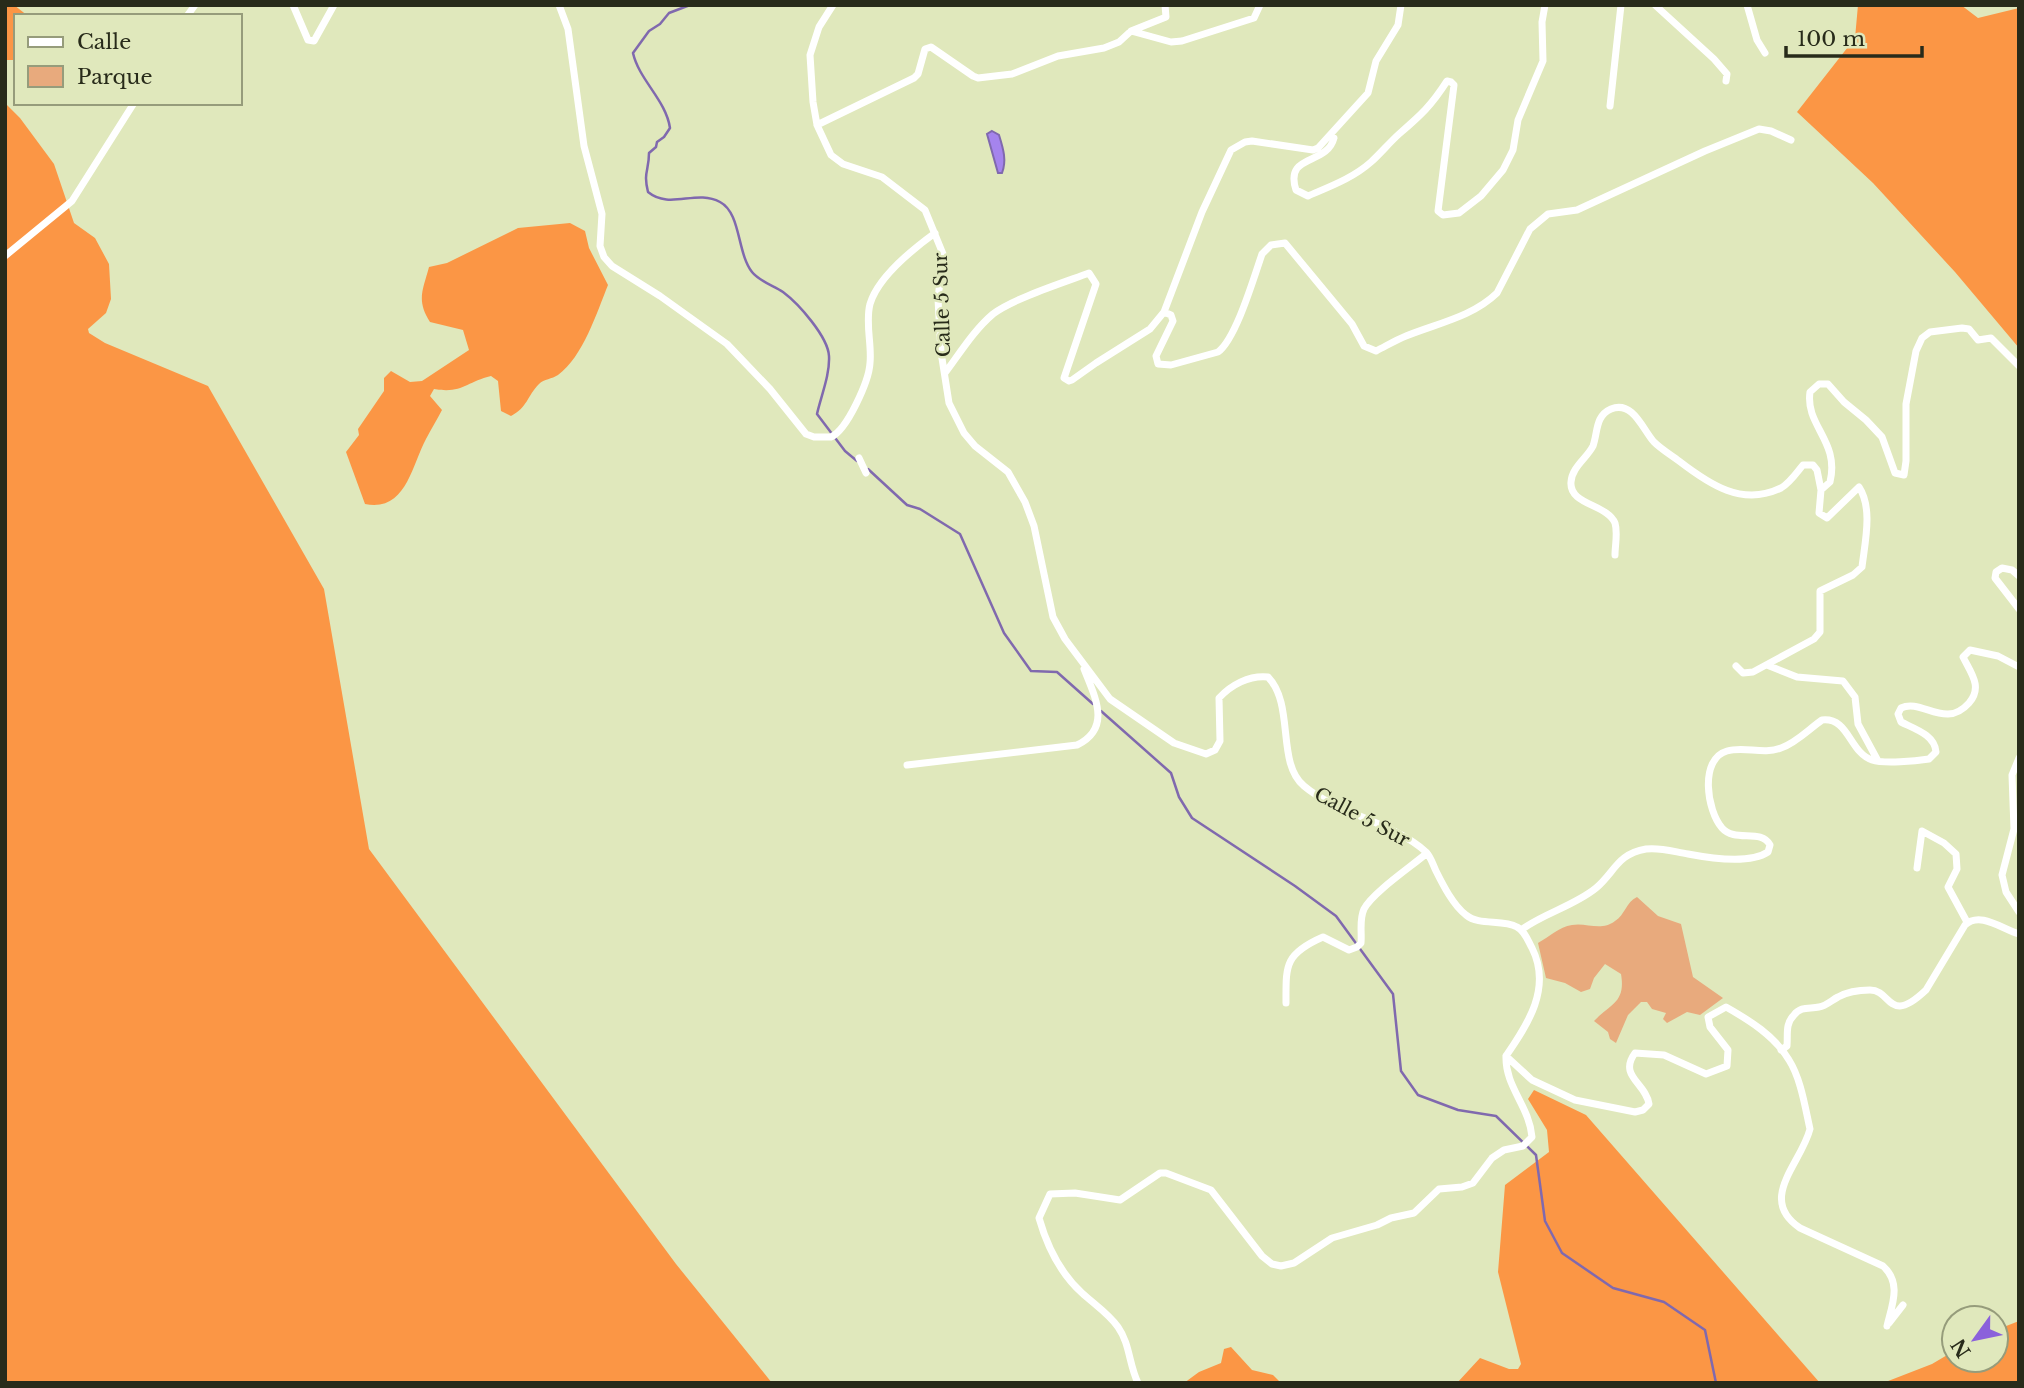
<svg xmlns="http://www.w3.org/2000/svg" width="2024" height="1388" font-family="'Libre Baskerville',serif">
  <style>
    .green { fill: #e8aa7d }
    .forest { fill: #fb9645 }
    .water { fill: #a584ed; stroke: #8069ae; stroke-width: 2 }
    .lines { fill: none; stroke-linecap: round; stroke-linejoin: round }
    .stream { stroke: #8069ae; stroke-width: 2.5 }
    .street { stroke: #fff; stroke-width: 7 }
    .labels { text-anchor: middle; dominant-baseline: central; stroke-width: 5; stroke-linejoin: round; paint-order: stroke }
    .street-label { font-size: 19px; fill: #282b1a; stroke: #e0e8bc }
  </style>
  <rect width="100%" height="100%" fill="#e0e8bc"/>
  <!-- green -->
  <path class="green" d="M1637,897L1658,916L1681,924L1693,977L1723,998L1700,1015L1687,1012L1667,1023L1663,1019L1666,1013L1652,1009L1647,1002H1641L1628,1015L1616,1043L1610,1039L1608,1032L1594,1021C1610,1004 1626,1003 1621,974L1605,964L1594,978L1590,989L1581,992L1565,983L1546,978L1538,943C1549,937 1559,927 1572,925C1586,922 1601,932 1615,921C1625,915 1626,902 1637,897Z"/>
  <!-- forest -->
  <path class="forest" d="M5,5H14L28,16H16V60H5Z
    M1858,5H1961L1978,18L2019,8V348L1955,272L1873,183L1797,112L1855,38Z
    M5,103L20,118L54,164L74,223L95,238L109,264L111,299L106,313L88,329L89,333L105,343L208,386L324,589L369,849L676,1264L772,1383H5Z
    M570,223L585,231L589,248L608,285C597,312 583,357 558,375C552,379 544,379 539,384C527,396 528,407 511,416L501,411L498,381L491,376C466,382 462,394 434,389L430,396L442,410C437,420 431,429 426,439C411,467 406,512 365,504L346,452L359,435L358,429L384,391V378L391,371L410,382L422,381L469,350L463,330L430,322C416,300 423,290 429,267L447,263L518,228Z
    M1534,1090L1586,1115L1820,1383H1457L1480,1358L1509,1369H1518L1521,1364L1498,1272L1505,1185L1549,1152L1547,1130L1528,1099Z
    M2019,1321V1383H1883L1932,1364L1954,1351V1360H1996V1330Z
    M1231,1347L1252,1370L1273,1375L1281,1383H1184L1199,1372L1221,1363L1224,1349Z"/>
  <!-- water -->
  <path class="water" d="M992,131L999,135C1003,148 1007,160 1002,173H998L987,134Z"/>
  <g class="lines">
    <!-- stream -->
    <path class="stream" d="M690,5L669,13L660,24L649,31L633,53C639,80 666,100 670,128L664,137L657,142L656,147L649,153C649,171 643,172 648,192C670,210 696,189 720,202C741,213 737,253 752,272C759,281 774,286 783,292C799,304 828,337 829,356C830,375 821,396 817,414L845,451L857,461
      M868,469L907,505L920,509L960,534L1004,633L1031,671L1057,672L1093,704
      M1101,711L1171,773L1179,797L1192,818L1295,886L1336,916L1393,994L1401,1071L1418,1095L1458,1110L1496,1116L1536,1155L1545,1221L1562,1253L1613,1288L1664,1302L1705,1330L1716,1383"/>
    <!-- street -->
    <path class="street" d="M293,5L308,40L314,41L334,5
      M559,5L568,29L584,146L602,214L600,246L604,257L612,266L660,296L727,344L770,389L806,434L814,437H831C847,430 869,381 870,363C872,344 865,323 870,304C878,277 913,249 935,233
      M833,5L819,27L810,55L813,102L817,125L831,155L843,164L882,177L925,210L943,254L938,299L941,352L949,403L964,433L975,446L1008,472L1025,502L1034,526L1053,617L1065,639L1110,699L1174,743L1206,754L1215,750L1220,741L1219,698C1231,685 1249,675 1268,677C1295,705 1276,763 1304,786C1337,814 1393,822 1426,852C1431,857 1433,865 1436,871C1443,885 1453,905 1466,915C1479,926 1502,919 1517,927C1525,931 1528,941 1532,948C1552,988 1528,1024 1506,1056L1532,1080L1575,1100L1635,1112L1643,1110L1649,1104C1646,1083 1618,1076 1635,1053L1664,1055L1706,1074L1727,1066L1728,1050L1710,1027L1708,1017L1726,1007C1749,1020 1775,1036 1789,1060C1801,1079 1805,1107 1810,1129C1801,1164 1757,1199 1800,1228L1883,1266C1902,1283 1892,1305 1887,1326
      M1655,5L1714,59L1727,74L1726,81
      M1747,5L1757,40L1765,53
      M187,16L195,5
      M1131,31L1166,17L1165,5
      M1610,106L1621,5
      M817,125L914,78L918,74L925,49L931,47L973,76L978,78L1012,74L1058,56L1104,48L1119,42L1131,31L1171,42L1182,41L1254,18L1260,5
      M1331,135L1334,138C1327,166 1284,153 1296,190L1308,196C1331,186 1353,178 1371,162C1381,153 1389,143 1399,134C1421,115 1431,106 1447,81L1451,82L1454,85L1438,211L1443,215L1459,213L1481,196L1503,170L1513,150L1518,120L1543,61L1542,22L1545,5
      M5,256L72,201L134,103
      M1164,312L1171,315L1173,321L1156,356L1158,364L1171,365L1218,352C1236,339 1254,277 1262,254L1271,245L1285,243L1352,324L1364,346L1376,351C1386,346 1396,340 1406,336C1438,323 1472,317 1497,293L1530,229L1548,214L1577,210L1705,151L1759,129L1771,131L1791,140
      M945,373C960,353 974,330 993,314C1012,299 1065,282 1089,273L1096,284L1064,378L1069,381L1072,380L1096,363L1150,329L1164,312L1202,212L1231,150L1245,142L1252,141L1313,150L1318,148L1368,93L1376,61L1398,25L1401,5
      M859,458L866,473
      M1615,555C1615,545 1618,533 1615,523C1607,504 1569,505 1571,482C1572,467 1587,458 1593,446C1598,432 1595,416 1611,409C1633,400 1643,430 1654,442C1661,449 1671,455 1679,461C1709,484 1742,507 1781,488C1790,483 1797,472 1803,465H1813L1817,470L1821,490L1830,482C1840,441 1805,426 1810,392L1819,384H1828L1844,402L1866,420L1882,437L1895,473L1904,475L1906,461V404L1916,351L1922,338L1930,332L1962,328L1969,329L1978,340L1991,338L2019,366
      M2019,576L2012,570L2002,568L1996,572L1995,578L2019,609
      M1767,665L1797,677L1843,681L1855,697L1858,724L1878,761
      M1736,666L1743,673L1753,672L1814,639L1820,632V591L1853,575L1862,567C1865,542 1873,508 1859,487L1827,518L1819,513L1821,490
      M2019,758L2012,775L2014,829L2002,875L2006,892L2019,912
      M907,765L1077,745C1112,728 1095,697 1084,669
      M1917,868L1922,831L1944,843L1956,854L1957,869L1948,887L1967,922
      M1521,930C1544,913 1574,906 1596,888C1615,872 1617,854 1646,849C1660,847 1675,852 1688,854C1709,858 1750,864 1768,852L1770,845C1761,828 1735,843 1722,828C1707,811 1699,759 1727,751C1745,746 1763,755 1781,748C1796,743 1809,729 1822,720C1849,717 1849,752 1872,760C1884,764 1916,761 1929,759L1936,752C1935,735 1915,729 1901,722L1898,714L1901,708C1922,698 1945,730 1969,703C1983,687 1971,673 1963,657L1970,650L1998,656L2019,667
      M1286,1003C1286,966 1284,954 1323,937L1349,950L1357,947L1361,943C1362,931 1359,920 1364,909C1372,893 1412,866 1427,853
      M1781,1050L1787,1046C1788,1034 1785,1024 1794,1015C1801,1006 1809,1009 1819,1007C1826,1006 1832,1000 1838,997C1847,992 1860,990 1870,990C1892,990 1888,1026 1926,990L1965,925C1980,911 2002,929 2019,934
      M1889,1323L1903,1305
      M1138,1383C1129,1365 1130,1344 1118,1327C1109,1314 1094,1304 1082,1293C1061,1274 1047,1246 1039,1218L1050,1194L1075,1193L1120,1200L1160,1173H1166L1211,1190L1262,1256L1272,1264L1281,1266L1294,1263L1332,1238L1377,1225L1391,1218L1414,1213L1439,1189L1462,1187L1473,1183L1492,1158L1504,1150L1523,1146L1532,1137C1529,1105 1505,1087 1506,1056"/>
  </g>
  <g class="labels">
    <!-- street labels -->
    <g class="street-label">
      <text transform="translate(942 305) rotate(-92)">Calle 5 Sur</text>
      <text transform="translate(1362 817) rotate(28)">Calle 5 Sur</text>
    </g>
  </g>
  <!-- border -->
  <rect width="2024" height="1388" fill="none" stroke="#282b1a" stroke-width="14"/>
  <!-- legend -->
  <rect x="14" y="14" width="228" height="91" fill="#e0e8bc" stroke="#969c7b" stroke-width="2"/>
  <rect x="28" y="37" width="35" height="10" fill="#ffffff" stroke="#969c7b" stroke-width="2"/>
  <text x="77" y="49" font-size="21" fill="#282b1a">Calle</text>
  <rect x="28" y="66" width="35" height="21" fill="#e8aa7d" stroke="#969c7b" stroke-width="2"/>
  <text x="77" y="84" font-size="21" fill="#282b1a">Parque</text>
  <!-- north arrow -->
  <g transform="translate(1975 1339) rotate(237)"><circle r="33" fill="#e0e8bc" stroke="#969c7b" stroke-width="2"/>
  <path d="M0-5L12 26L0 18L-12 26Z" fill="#8b61db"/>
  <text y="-10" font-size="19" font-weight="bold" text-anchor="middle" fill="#282b1a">N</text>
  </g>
  <!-- scale -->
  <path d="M1786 46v10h136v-10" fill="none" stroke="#282b1a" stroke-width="3.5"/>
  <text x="1797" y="46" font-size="21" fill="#282b1a" stroke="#e0e8bc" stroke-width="5" paint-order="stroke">100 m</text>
</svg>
